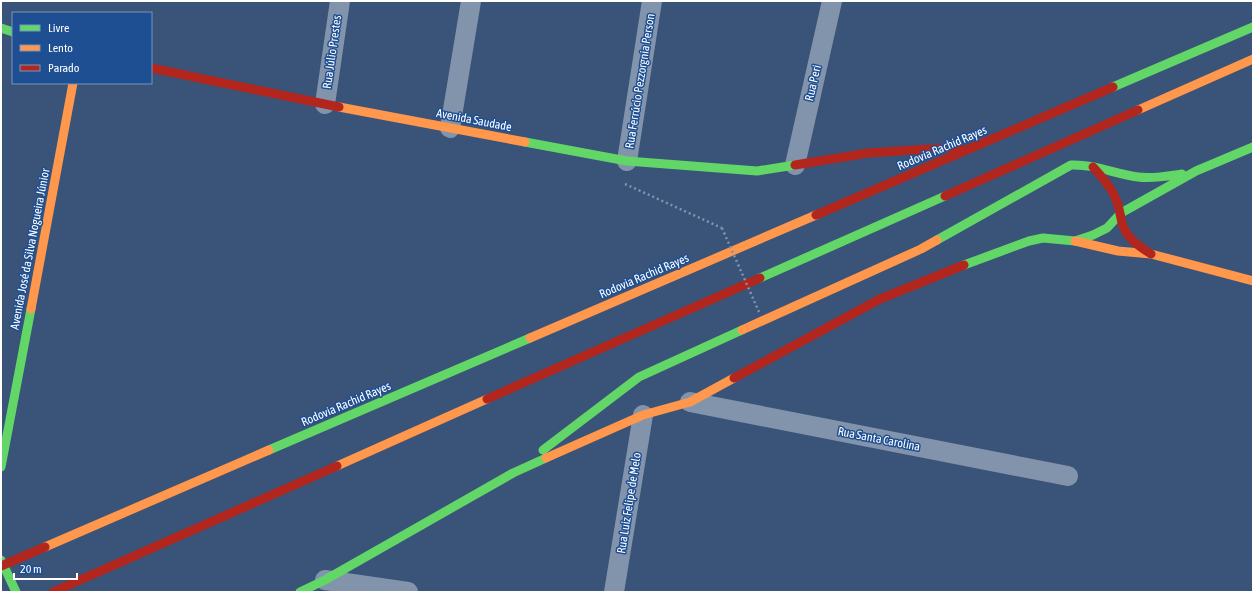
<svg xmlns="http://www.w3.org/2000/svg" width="1254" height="593" font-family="'Asap Condensed',sans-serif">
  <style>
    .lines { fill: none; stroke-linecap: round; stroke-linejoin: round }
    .path { stroke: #8294ab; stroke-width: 2.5; stroke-dasharray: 2 3; stroke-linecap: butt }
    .street { stroke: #8294ab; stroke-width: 20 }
    .fast { stroke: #63d668; stroke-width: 9 }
    .slow { stroke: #ff974d; stroke-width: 9 }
    .jam { stroke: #b3261e; stroke-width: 9 }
    .path-bridge { stroke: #8294ab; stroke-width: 2.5; stroke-dasharray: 2 3; stroke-linecap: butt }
    .jam-bridge { stroke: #b3261e; stroke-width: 9 }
    .labels { text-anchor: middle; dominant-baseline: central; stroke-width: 3; stroke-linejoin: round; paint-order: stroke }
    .street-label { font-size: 12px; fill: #fff; stroke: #1f4f93 }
  </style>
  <rect width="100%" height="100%" fill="#3a5378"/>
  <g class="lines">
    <!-- path -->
    <path class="path" d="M625,184L722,228"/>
    <!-- street -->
    <path class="street" d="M325,104L340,1
      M450,128L471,1
      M627,161L652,1
      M795,165L832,1
      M690,402L1068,476
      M325,580L408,592
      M614,592L643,415"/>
    <!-- fast -->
    <path class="fast" d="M1,28L13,32
      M1113,87L1253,27
      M525,142L627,161L757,171L795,165
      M937,240L1071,165C1095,164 1115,174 1138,177C1153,179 1168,176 1182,174
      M964,265L1029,241L1043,238L1075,241L1093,235L1107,228L1121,213L1196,171L1253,147
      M760,278L945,196
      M269,450L530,338
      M543,450L639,377L742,330
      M1,467L31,309
      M1,560L16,592
      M300,592L325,580L513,473L546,458"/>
    <!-- slow -->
    <path class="slow" d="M339,107L525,142
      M1138,110L1253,59
      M1075,241L1118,251L1151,254L1253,281
      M31,309L73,83
      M742,330L921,249L937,240
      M530,338L816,215
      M546,458L643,415L690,402L734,378
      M337,466L487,399
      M45,547L269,450"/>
    <!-- jam -->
    <path class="jam" d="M151,68L339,107
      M795,165L868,153L960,147
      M1093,167C1101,176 1110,185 1115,197C1119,205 1120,214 1122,223C1126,238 1139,246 1151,254
      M945,196L1138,110
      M816,215L1113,87
      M734,378L880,299L964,265
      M487,399L760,278
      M53,592L337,466"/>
    <!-- path-bridge -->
    <path class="path-bridge" d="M722,228L759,312"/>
    <!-- jam-bridge -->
    <path class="jam-bridge" d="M1,566L45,547"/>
  </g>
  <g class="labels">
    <!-- street labels -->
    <g class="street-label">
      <text transform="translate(332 52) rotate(-82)">Rua Júlio Prestes</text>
      <text transform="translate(640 81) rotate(-81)">Rua Ferrúcio Pezzorgnia Person</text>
      <text transform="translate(813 83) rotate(-77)">Rua Peri</text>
      <text transform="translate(474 120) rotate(11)">Avenida Saudade</text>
      <text transform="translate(942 148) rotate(-23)">Rodovia Rachid Rayes</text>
      <text transform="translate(30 249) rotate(-79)">Avenida José da Silva Nogueira Júnior</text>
      <text transform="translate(644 276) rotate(-23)">Rodovia Rachid Rayes</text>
      <text transform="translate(346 404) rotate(-23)">Rodovia Rachid Rayes</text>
      <text transform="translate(879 439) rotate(11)">Rua Santa Carolina</text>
      <text transform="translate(629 503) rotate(-81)">Rua Luiz Felipe de Melo</text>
    </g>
  </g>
  <!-- border -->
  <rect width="1254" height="593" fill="none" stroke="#ffffff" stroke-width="4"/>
  <!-- legend -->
  <rect x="12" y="12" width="140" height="72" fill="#1f4f93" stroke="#7995be"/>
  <rect x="20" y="25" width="20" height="6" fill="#63d668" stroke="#7995be"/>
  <text x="48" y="32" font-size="12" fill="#ffffff">Livre</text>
  <rect x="20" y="45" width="20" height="6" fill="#ff974d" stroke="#7995be"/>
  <text x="48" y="52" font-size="12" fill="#ffffff">Lento</text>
  <rect x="20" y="65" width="20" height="6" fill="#b3261e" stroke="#7995be"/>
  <text x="48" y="72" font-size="12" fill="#ffffff">Parado</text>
  <!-- scale -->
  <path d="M14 573v6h63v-6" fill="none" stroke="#ffffff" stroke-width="2"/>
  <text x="20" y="573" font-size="12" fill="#ffffff" stroke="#1f4f93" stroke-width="3" paint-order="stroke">20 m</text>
</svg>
